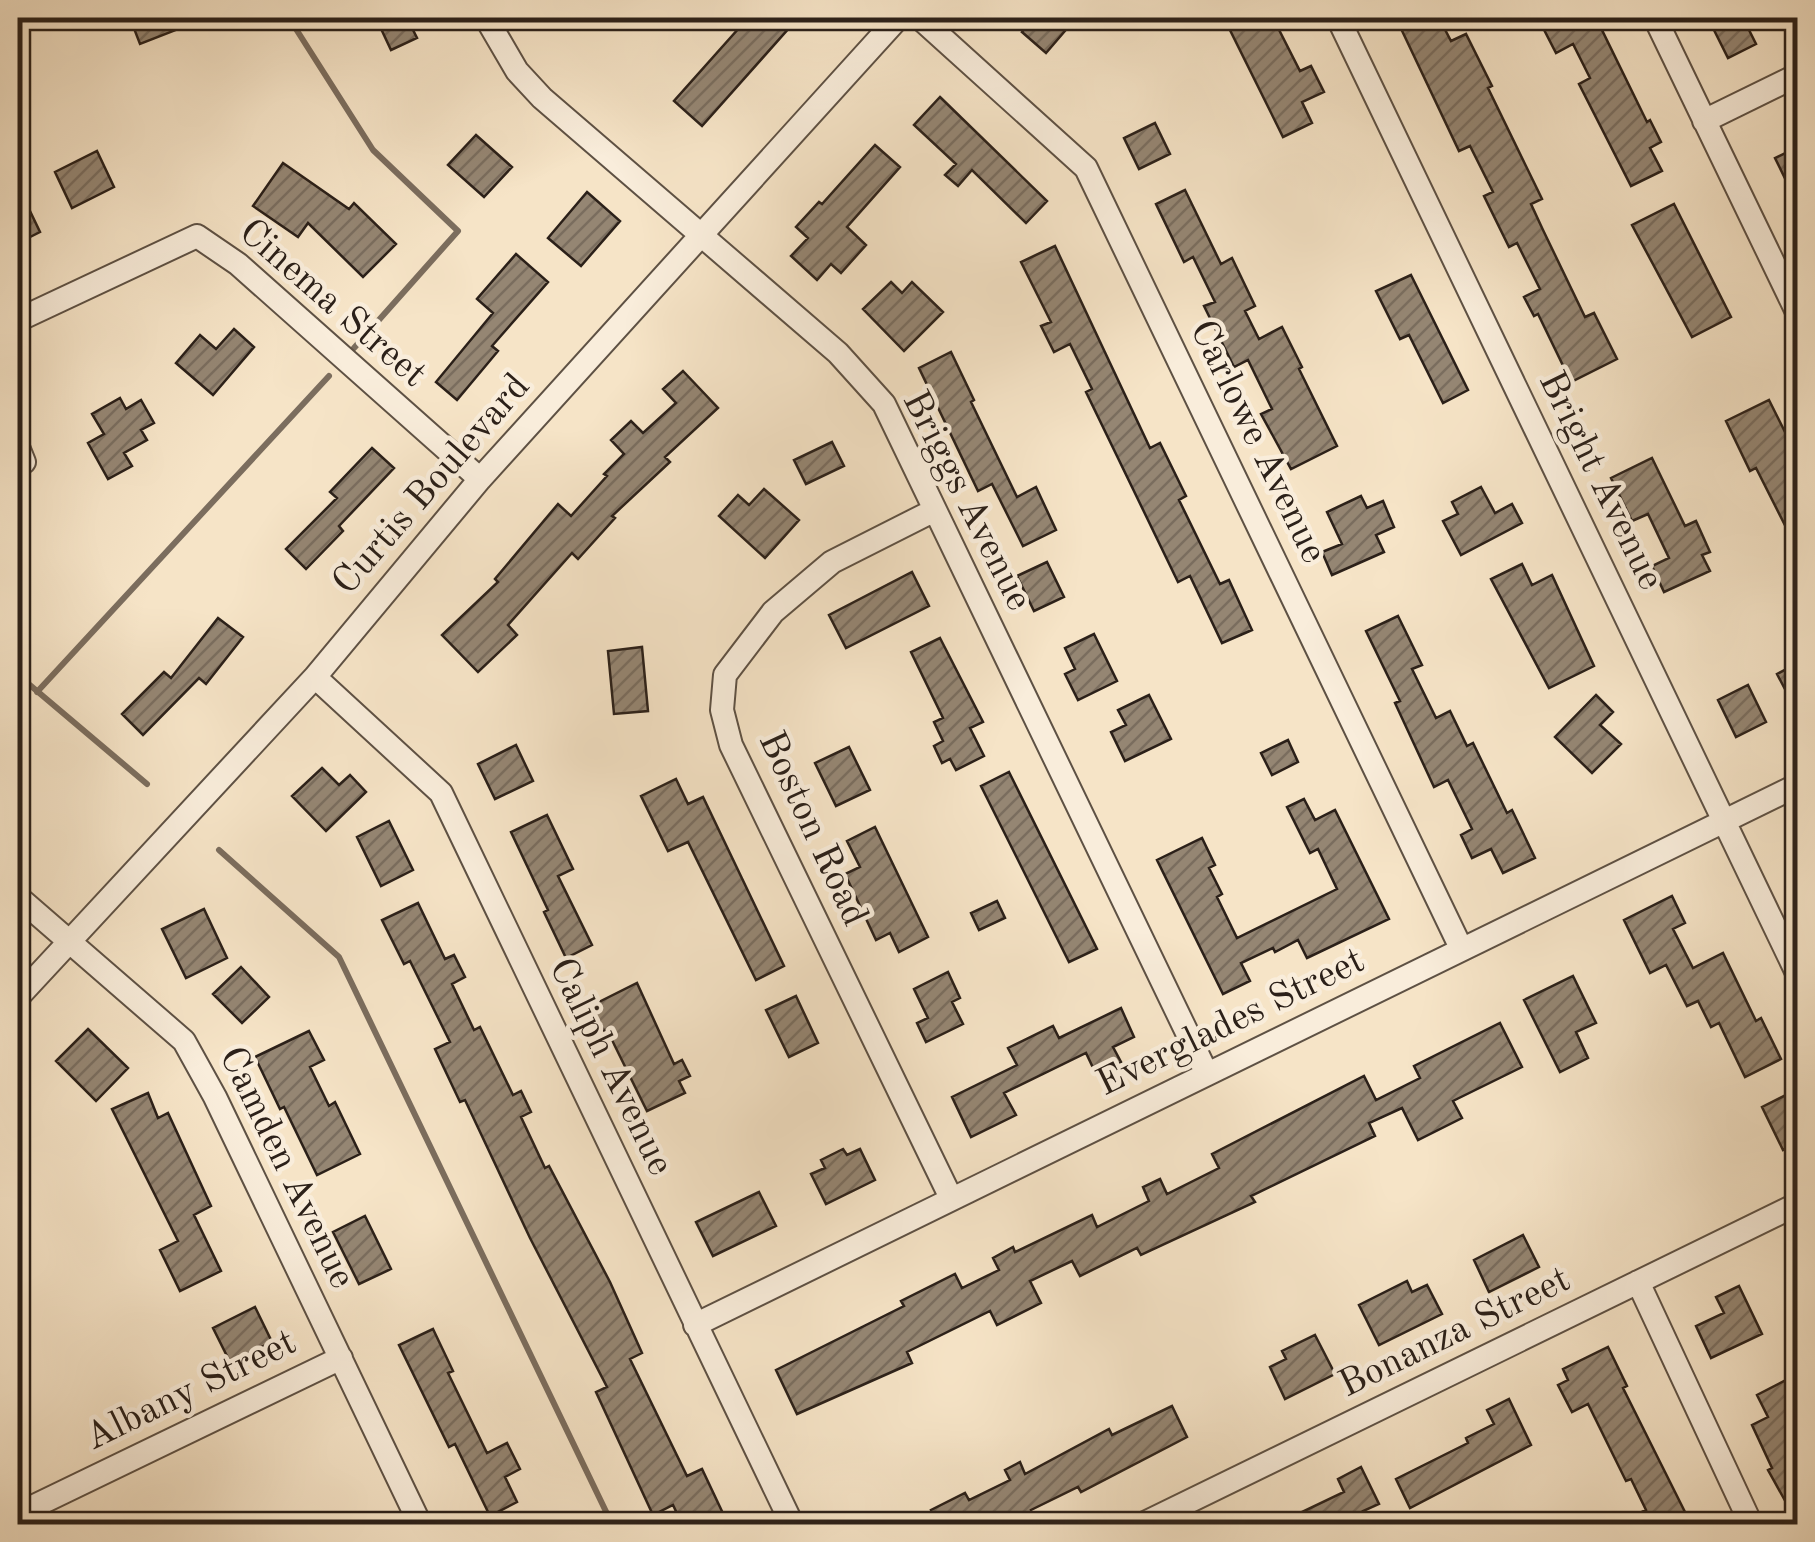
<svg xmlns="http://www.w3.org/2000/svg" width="1815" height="1542" font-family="'Old Standard TT',serif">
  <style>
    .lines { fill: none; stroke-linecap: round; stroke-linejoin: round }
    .stream { stroke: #7b6d5e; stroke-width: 6 }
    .building { fill: url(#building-hatch); stroke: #2b2019; stroke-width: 2.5 }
    .minor-casing { stroke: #5e5144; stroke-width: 26 }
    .minor { stroke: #f9eddb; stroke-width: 22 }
    .labels { text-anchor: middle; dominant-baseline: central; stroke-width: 9; stroke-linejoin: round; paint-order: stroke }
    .street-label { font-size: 38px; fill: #2b2019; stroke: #f9eddb }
  </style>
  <defs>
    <pattern id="building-hatch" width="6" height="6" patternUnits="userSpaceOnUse" patternTransform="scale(2.5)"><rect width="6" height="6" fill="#958673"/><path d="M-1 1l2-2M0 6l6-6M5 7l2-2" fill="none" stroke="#7a6d5e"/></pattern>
  </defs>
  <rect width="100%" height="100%" fill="#f6e4c7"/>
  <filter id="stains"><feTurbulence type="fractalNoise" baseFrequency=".002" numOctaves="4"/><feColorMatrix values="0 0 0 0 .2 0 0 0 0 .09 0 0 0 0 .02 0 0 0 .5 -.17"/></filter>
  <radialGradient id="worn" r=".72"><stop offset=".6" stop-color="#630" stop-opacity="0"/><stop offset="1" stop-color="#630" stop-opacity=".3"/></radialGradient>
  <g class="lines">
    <!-- stream -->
    <path class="stream" d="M289,18L373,150L458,231L354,348
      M18,675L147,784
      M37,692L329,376
      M219,850L339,957L612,1524"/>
  </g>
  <!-- building -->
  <path class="building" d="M130,18H204V19L140,44Z
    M376,18H407L417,38L391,50Z
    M748,18H798L702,126L674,101Z
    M1034,18H1076L1046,53L1022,32Z
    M1240,18H1273L1300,71L1311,66L1324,92L1302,102L1312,123L1283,137L1227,24Z
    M1396,18H1439L1451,41L1466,34L1492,86L1488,88L1542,199L1531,204L1543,230L1585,317L1594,313L1617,359L1571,382L1538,314L1534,316L1524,297L1540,289L1517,243L1509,247L1484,196L1493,192L1470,146L1459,151Z
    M1538,18H1628L1602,30L1647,122L1650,120L1661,142L1650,148L1662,171L1631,186L1579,84L1590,78L1573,44L1556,53Z
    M1708,18H1743L1756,44L1728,58Z
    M940,97L1047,201L1026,223L972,170L958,186L945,175L956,164L914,125Z
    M1155,123L1170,154L1139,169L1124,138Z
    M476,135L512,167L484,197L448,165Z
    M875,145L900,167L847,227L866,245L841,273L831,264L817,280L791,256L808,238L796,227L819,202L822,204Z
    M1798,147V205L1775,158Z
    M97,151L114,187L72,208L55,172Z
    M283,163L349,209L354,203L396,244L363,277L308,223L298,237L253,206Z
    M18,186L40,232L18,243Z
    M1185,190L1221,264L1232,258L1255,306L1245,311L1259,339L1282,327L1302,367L1299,369L1337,446L1291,469L1261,414L1272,409L1248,360L1234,367L1204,306L1215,302L1193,257L1184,262L1156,204Z
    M587,192L620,221L581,266L548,238Z
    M1674,204L1731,317L1692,337L1632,225Z
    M1055,246L1150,448L1160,443L1186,496L1179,500L1220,584L1229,580L1252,630L1222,643L1190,576L1178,582L1086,392L1092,389L1070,344L1054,352L1041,326L1051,322L1021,262Z
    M516,254L548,282L492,346L498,351L457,400L436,382L493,313L477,299Z
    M1411,275L1468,390L1443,403L1409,335L1400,339L1376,291Z
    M891,282L902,293L912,282L943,312L904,351L863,309Z
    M234,329L254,347L213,395L176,363L200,335L216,349Z
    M951,352L974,400L971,402L1017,497L1036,487L1056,530L1023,546L992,484L978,491L919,368Z
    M683,371L718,408L665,457L670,462L612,516L615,518L578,559L572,553L508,625L517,635L478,672L442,635L498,582L495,579L558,504L571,516L607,476L604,474L624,454L611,440L631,421L643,433L676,403L663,389Z
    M120,398L126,409L141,400L154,423L141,430L147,440L124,453L132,466L108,479L88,443L104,434L92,414Z
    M1769,400L1798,458V551L1756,468L1750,471L1726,421Z
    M832,442L844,466L806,484L794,460Z
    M372,448L394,468L339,526L343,531L306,569L286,549L337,498L330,492Z
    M1652,458L1685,526L1696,521L1710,552L1702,555L1710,571L1664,592L1652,566L1669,558L1648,514L1632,521L1611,478Z
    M1481,487L1495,513L1512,504L1522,523L1461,555L1443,521L1458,514L1452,502Z
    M764,489L799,520L765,558L719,516L738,495L749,505Z
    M1361,496L1367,508L1383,501L1394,527L1376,535L1384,552L1332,575L1322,552L1342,544L1327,512Z
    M1047,562L1064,597L1034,611L1017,576Z
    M1522,564L1532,585L1552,575L1594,666L1549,688L1491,579Z
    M912,572L929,606L846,648L829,615Z
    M1398,616L1422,665L1412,669L1436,718L1450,711L1467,746L1473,743L1507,813L1512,810L1535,858L1503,873L1491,849L1472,858L1461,835L1472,829L1448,780L1434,787L1395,703L1400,701L1366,631Z
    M218,618L243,637L206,684L199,678L143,735L122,714L164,672L171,678Z
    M1094,634L1117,681L1078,700L1065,674L1075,669L1065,648Z
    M940,638L983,722L970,728L984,756L956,770L950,759L942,763L934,746L943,741L934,722L943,718L911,652Z
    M642,647L648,711L614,714L608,651Z
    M1798,663V714L1777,674Z
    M1748,685L1766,722L1736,737L1718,700Z
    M1149,695L1171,739L1125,761L1111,732L1126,725L1118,710Z
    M1596,695L1613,712L1600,725L1621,744L1592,773L1555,737Z
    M1288,740L1298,762L1272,775L1261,753Z
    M516,745L533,781L495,799L478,764Z
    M849,747L870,790L836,806L815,763Z
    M322,768L339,785L350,775L366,792L326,831L292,796Z
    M1009,772L1097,949L1069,962L981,786Z
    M676,779L688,804L703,797L784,966L756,980L688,842L668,851L641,796Z
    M1304,799L1315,820L1335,810L1389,919L1307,958L1298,940L1275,952L1273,948L1241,963L1250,981L1223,994L1157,860L1202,838L1215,865L1209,868L1222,894L1217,897L1237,938L1337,889L1318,849L1310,853L1287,807Z
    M547,815L573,869L558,876L592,945L566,958L544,912L548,910L511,832Z
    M389,821L413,870L381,886L357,837Z
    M875,827L928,937L899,952L890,933L876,940L845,874L860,867L847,841Z
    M1672,896L1685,923L1673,929L1693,968L1723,953L1756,1021L1761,1018L1781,1059L1745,1077L1719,1023L1711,1027L1698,1001L1687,1006L1666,965L1650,973L1624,920Z
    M997,901L1005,918L979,930L971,913Z
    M418,903L445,959L454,955L465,977L452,984L474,1030L480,1027L513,1095L521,1091L531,1112L521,1117L545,1168L549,1166L610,1282L642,1353L630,1359L687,1476L702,1469L728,1524H682L673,1505L653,1515L596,1392L607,1387L530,1238L465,1100L460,1102L435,1049L450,1042L410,961L404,964L382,920Z
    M204,909L227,958L186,978L162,929Z
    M241,967L269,997L242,1023L213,994Z
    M948,972L960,998L952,1002L963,1024L926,1042L917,1023L928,1018L914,989Z
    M1573,976L1596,1023L1576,1032L1588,1058L1560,1072L1524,1000Z
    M637,983L674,1064L682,1060L690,1076L679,1081L685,1093L647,1111L609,1034L607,1036L591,1006Z
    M796,996L818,1043L789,1057L766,1010Z
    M1121,1008L1134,1037L1113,1047L1121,1062L1096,1074L1086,1053L1004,1093L1016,1115L971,1137L952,1097L1017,1065L1008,1048L1053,1026L1059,1038Z
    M1500,1023L1522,1067L1453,1101L1462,1118L1418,1140L1402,1108L1369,1123L1375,1136L1251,1196L1255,1202L1141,1255L1137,1248L1080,1276L1072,1261L1030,1281L1041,1303L997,1325L990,1311L907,1352L912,1363L797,1414L776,1370L904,1306L901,1301L955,1274L962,1288L999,1270L993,1258L1013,1247L1015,1252L1092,1215L1097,1227L1149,1201L1143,1187L1160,1179L1167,1194L1219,1168L1212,1154L1364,1076L1376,1100L1420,1078L1414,1066Z
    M88,1029L128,1068L96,1101L56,1061Z
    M309,1031L324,1060L310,1067L329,1106L335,1102L360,1154L317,1175L284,1107L280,1109L255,1057Z
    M1792,1092L1798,1104V1143L1783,1150L1762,1107Z
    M148,1093L158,1118L168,1113L211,1206L194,1215L221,1271L180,1291L160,1250L178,1241L112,1109Z
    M843,1149L847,1155L860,1149L875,1180L826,1204L811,1174L825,1168L821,1160Z
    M759,1192L776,1226L713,1256L696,1222Z
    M365,1216L391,1269L359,1284L333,1232Z
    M1523,1235L1539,1267L1489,1292L1474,1260Z
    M1407,1281L1412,1292L1427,1285L1442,1314L1379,1345L1359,1305Z
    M1739,1286L1762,1334L1711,1358L1696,1326L1724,1313L1716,1297Z
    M255,1307L272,1342L230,1362L213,1328Z
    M433,1329L453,1371L448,1373L487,1453L507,1443L520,1469L505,1477L517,1502L490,1516L455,1444L449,1447L399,1345Z
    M1315,1335L1335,1374L1285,1399L1270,1367L1286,1359L1282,1351Z
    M1608,1347L1627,1386L1623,1388L1691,1524H1617L1646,1510L1631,1479L1626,1481L1588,1404L1572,1412L1558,1385L1568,1380L1563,1369Z
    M1788,1379L1798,1398V1524L1768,1470L1772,1468L1752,1425L1768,1417L1757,1395Z
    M1509,1399L1531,1445L1410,1508L1396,1479L1468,1443L1466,1438L1494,1424L1487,1410Z
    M1172,1406L1187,1437L1081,1492L1078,1487L1031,1510L1037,1524H938L931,1510L965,1493L969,1500L1010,1480L1005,1470L1020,1462L1025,1474L1109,1429L1112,1435Z
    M1361,1467L1379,1504L1363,1511L1367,1518L1354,1524H1277L1344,1492L1338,1479Z"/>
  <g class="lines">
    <defs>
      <path id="minor" d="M486,18L517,71L542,98L838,353L884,404L1207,1074
        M920,18L1086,168L1461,948
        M1338,18L1798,975
        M1655,18L1798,314
        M1704,121L1798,75
        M18,320L197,236L238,264L480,479
        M18,447L24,462
        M935,510L832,562L773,612L725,675L722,710L731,745L951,1198
        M315,677L441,793L792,1524
        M18,897L184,1041L215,1097L420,1524
        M18,997L315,677L480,479L898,18
        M1638,1282L1751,1524
        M695,1325L1798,785
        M18,1514L341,1358
        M1143,1524L1798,1204"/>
    </defs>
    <!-- minor casing -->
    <use href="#minor" class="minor-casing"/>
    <!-- minor -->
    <use href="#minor" class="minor"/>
  </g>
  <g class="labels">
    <!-- street labels -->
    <g class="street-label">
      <text transform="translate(332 304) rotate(41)">Cinema Street</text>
      <text transform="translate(1257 442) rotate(64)">Carlowe Avenue</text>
      <text transform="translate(1600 481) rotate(64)">Bright Avenue</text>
      <text transform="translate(432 485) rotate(-49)">Curtis Boulevard</text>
      <text transform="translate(966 501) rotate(63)">Briggs Avenue</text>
      <text transform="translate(812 829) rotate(65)">Boston Road</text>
      <text transform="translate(1231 1023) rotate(-26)">Everglades Street</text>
      <text transform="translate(610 1067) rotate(64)">Caliph Avenue</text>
      <text transform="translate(286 1168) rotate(64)">Camden Avenue</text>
      <text transform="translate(1455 1333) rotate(-26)">Bonanza Street</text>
      <text transform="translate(191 1391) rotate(-26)">Albany Street</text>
    </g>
  </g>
  <!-- margin -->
  <rect width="1815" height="1542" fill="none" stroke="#f6e4c7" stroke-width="60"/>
  <rect x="20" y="20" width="1775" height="1502" fill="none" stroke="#2b2019" stroke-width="5"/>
  <rect x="30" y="30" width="1755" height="1482" fill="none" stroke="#2b2019" stroke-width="2.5"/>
  <rect width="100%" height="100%" filter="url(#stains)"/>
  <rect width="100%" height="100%" fill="url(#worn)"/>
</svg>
